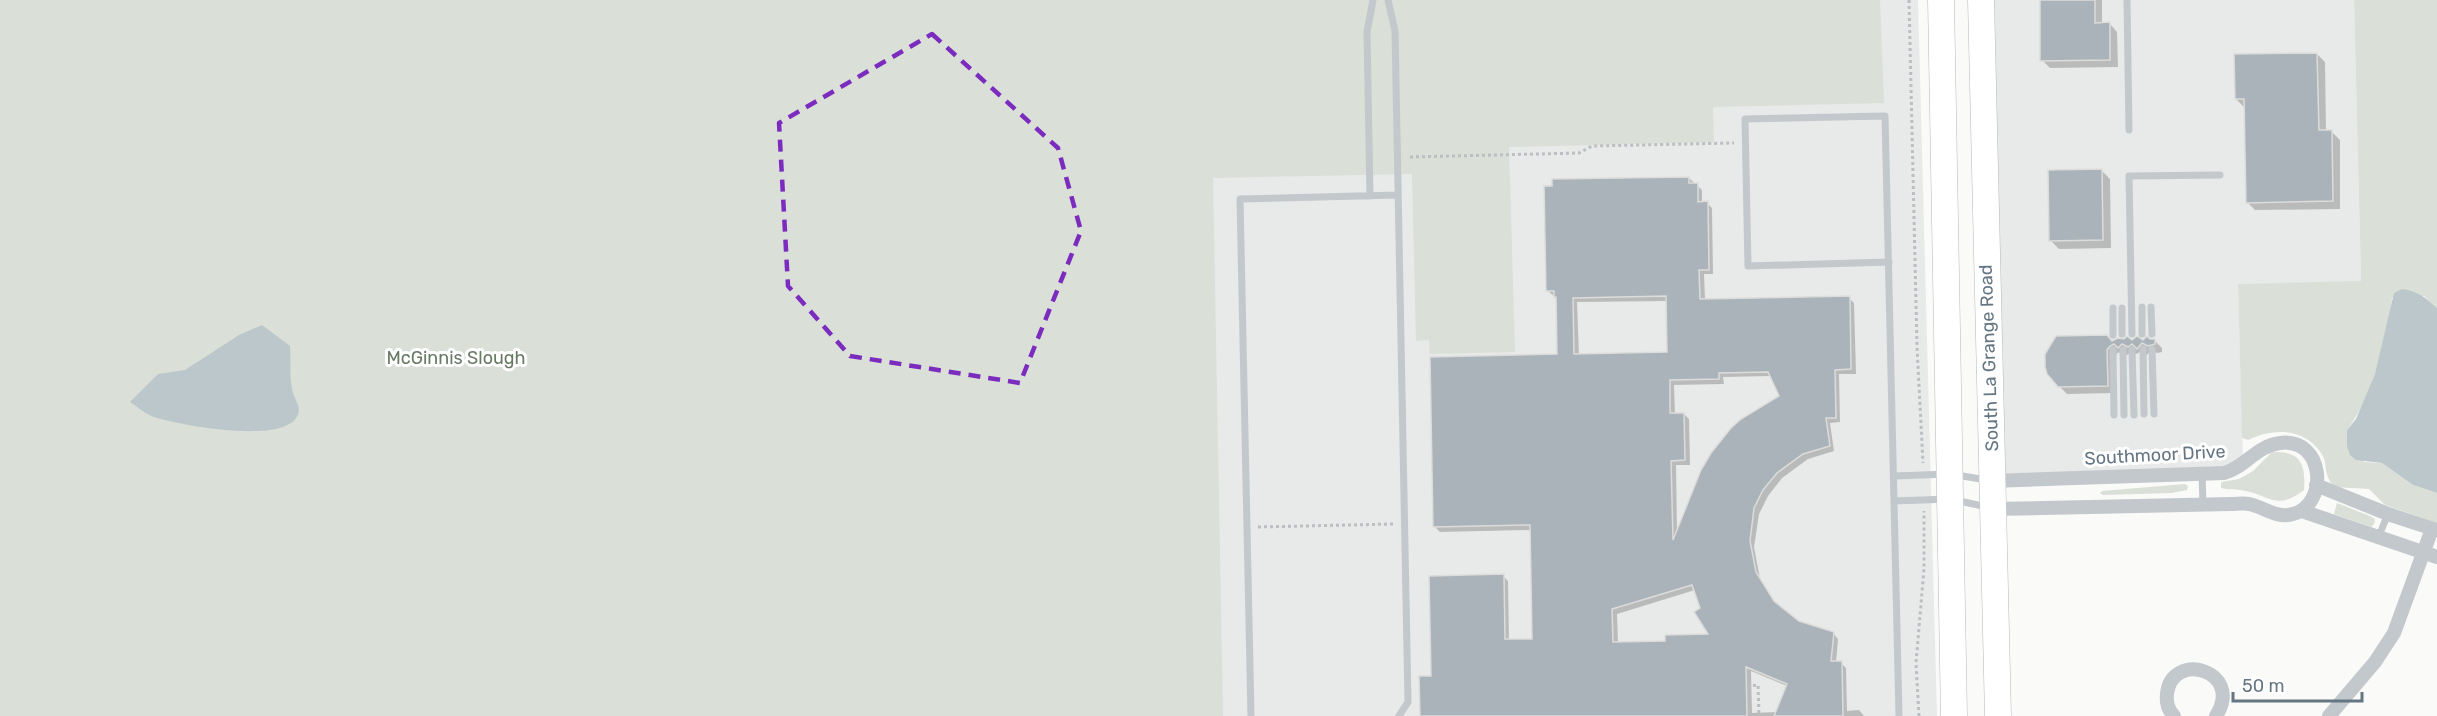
<svg xmlns="http://www.w3.org/2000/svg" width="2437" height="716" font-family="Rubik,sans-serif">
  <style>
    .built { fill: #e8e9e9 }
    .green { fill: #dadfd7 }
    .water { fill: #bbc7cb }
    .shadow { fill: #0003; fill-rule: evenodd }
    .building { fill: #aab3b9; stroke: #dcdcda; stroke-width: 1.5; fill-rule: evenodd }
    .lines { fill: none; stroke-linecap: round; stroke-linejoin: round }
    .highway-casing { stroke: #b4b9bd; stroke-width: 27 }
    .path { stroke: #bbbfc2; stroke-width: 3; stroke-dasharray: 3 3; stroke-linecap: butt }
    .lane { stroke: #c3c8cc; stroke-width: 7 }
    .street { stroke: #c3c8cc; stroke-width: 14 }
    .highway { stroke: #fff; stroke-width: 26 }
    .marked { fill: none; stroke: #7b2cbf; stroke-width: 4.5; stroke-dasharray: 12 8; stroke-linejoin: round }
    .labels { text-anchor: middle; dominant-baseline: central; stroke-width: 6; stroke-linejoin: round; paint-order: stroke }
    .park-label { font-size: 18px; fill: #687a64; stroke: #fff }
    .street-label { font-size: 18px; fill: #657683; stroke: #fff }
  </style>
  <rect width="100%" height="100%" fill="#fafaf8"/>
  <!-- built -->
  <path class="built" d="M894,0H1918L1937,716H911Z
    M1985,0H2354L2361,282L2238,284L2243,459L2231,468L1997,477Z"/>
  <!-- green -->
  <path class="green" d="M0,0H1880L1884,103L1713,107L1714,142L1509,147L1515,352L1430,354L1429,340L1416,341L1412,174L1213,178L1223,716H0Z
    M2354,0H2437V308L2424,296L2392,298C2389,337 2371,399 2347,430L2364,462L2382,463L2413,485L2437,493V523L2385,505L2369,489L2333,487C2331,483 2328,478 2327,474C2325,468 2326,461 2323,456C2307,428 2274,427 2248,440L2242,438L2238,284L2361,281Z
    M2272,452C2300,451 2306,463 2304,490C2275,512 2270,494 2240,490C2234,489 2228,490 2221,488V482L2239,479L2253,471Z
    M2185,484L2188,486L2187,490L2172,493L2103,495L2100,493L2102,491Z
    M2337,503L2370,516L2375,519L2374,524L2371,527L2334,514Z"/>
  <!-- water -->
  <path class="water" d="M2402,289C2418,291 2426,298 2437,308V493L2413,485L2382,463L2356,460L2350,455L2347,446V430L2356,419L2375,374L2394,293Z
    M262,325L290,346C291,361 289,379 293,393C295,400 301,407 298,414C288,446 179,425 154,417C145,414 138,407 130,402L158,374L185,370L239,335Z"/>
  <!-- shadow -->
  <path class="shadow" d="M2041,0H2102V24H2110L2117,32L2118,67L2050,68L2042,60Z
    M2317,54L2325,62L2326,132H2332L2340,140V209L2255,210L2247,202L2244,107L2236,99Z
    M2102,171L2110,179L2111,248L2059,249L2051,241Z
    M1689,178L1702,190V203H1707L1712,208L1713,274H1704L1705,300L1849,298L1854,303L1856,374H1839L1840,422L1830,423L1834,451L1808,459L1782,478L1768,496L1759,514L1754,547L1760,579L1777,606L1798,622L1833,633L1838,639L1836,663H1841L1846,668L1847,711L1859,710L1864,716H1421L1432,677L1503,576L1508,581L1509,641L1533,640L1531,530L1440,532L1435,527L1559,356L1557,299L1547,290ZM1668,301L1669,354L1579,356L1577,302ZM1772,376L1780,397L1677,533L1676,465H1690L1689,419L1684,414H1675L1674,385L1724,384L1723,377ZM1695,590L1710,636L1666,642L1618,643L1617,614ZM1751,671L1787,686L1777,712L1752,713Z
    M2056,337L2113,342L2154,340L2162,348V352L2157,353L2151,350L2146,356L2142,351L2136,354L2131,352L2127,355L2123,352L2117,353L2115,359V393L2067,394L2059,386L2046,360L2049,347Z"/>
  <!-- building -->
  <path class="building" d="M2040,0H2095V23L2110,22V60L2040,61Z
    M2317,53L2319,130H2332L2333,201L2246,203L2244,99H2235L2234,54Z
    M2102,169L2103,240L2049,241L2048,170Z
    M1689,177V183H1698V202L1708,201L1709,270H1699L1700,299L1850,296L1851,369L1835,370L1836,418H1826L1830,446L1803,454L1777,473L1763,490L1754,508L1750,541L1756,572L1774,601L1799,621L1834,632L1831,661H1842L1843,716H1774L1787,684L1746,667L1747,716H1420L1419,676H1431L1429,576L1504,574L1505,639H1532L1530,525L1433,527L1430,357L1557,354L1556,297H1554V291H1546L1544,186H1552V179ZM1666,296L1667,352L1574,354L1573,298ZM1768,372L1779,396L1741,419L1731,428L1711,453L1701,470L1673,540L1671,461L1685,460L1684,413H1670V380L1719,379V373ZM1692,585L1700,608L1694,612L1708,634L1665,635V641L1613,642L1612,609Z
    M2107,335L2112,341L2118,338L2124,339L2127,336L2132,340L2137,336L2143,340L2147,336L2150,339H2155V344L2148,346L2142,343L2137,349L2132,344L2128,347L2122,344L2118,348L2114,344L2110,346L2107,350L2108,386L2058,387L2047,374L2045,367V354L2056,336Z"/>
  <g class="lines">
    <defs>
      <path id="highway" d="M1941,0L1954,716
        M1981,0L1998,716"/>
    </defs>
    <!-- highway casing -->
    <use href="#highway" class="highway-casing"/>
    <!-- path -->
    <path class="path" d="M1909,0L1917,347L1923,463
      M1410,157L1579,153L1592,146L1734,143
      M1258,527L1395,524
      M1747,686L1758,685L1759,716
      M1919,716L1916,663L1924,569V511"/>
    <!-- lane -->
    <path class="lane" d="M1388,0L1395,31L1408,702L1399,716
      M2127,0L2129,130
      M1370,196L1367,32L1373,0
      M1889,262L1748,266L1745,119L1885,116L1899,716
      M2142,307V334
      M2151,307L2152,334
      M2113,308V335
      M2122,308V334
      M2132,334L2129,176L2220,175
      M2143,349L2144,414
      M2152,349L2154,414
      M2113,350L2114,415
      M2123,350L2124,415
      M2132,350L2134,415
      M2202,474L2203,504
      M1894,476L1950,474L1987,480
      M1894,501L1950,499L1987,507
      M2378,538L2388,514
      M1251,716L1240,199L1398,195"/>
    <!-- street -->
    <path class="street" d="M1992,481L2224,473C2246,467 2256,446 2280,443C2325,437 2329,505 2293,514C2277,519 2264,507 2249,504C2243,503 2237,504 2231,504L1993,509
      M2316,485L2388,514L2437,530
      M2302,511L2437,557
      M2174,716C2168,710 2166,703 2167,694C2171,650 2245,670 2216,716
      M2329,716L2375,662L2394,633L2432,529"/>
    <!-- highway -->
    <use href="#highway" class="highway"/>
  </g>
  <!-- marked area -->
  <path class="marked" d="M932,34L1058,148L1081,231L1020,383L850,356L788,286L779,123Z"/>
  <g class="labels">
    <!-- park labels -->
    <g class="park-label">
      <text x="456" y="358">McGinnis Slough</text>
    </g>
    <!-- street labels -->
    <g class="street-label">
      <text transform="translate(1989 358) rotate(-92)">South La Grange Road</text>
      <text transform="translate(2155 455) rotate(-3)">Southmoor Drive</text>
    </g>
  </g>
  <!-- scale -->
  <path d="M2233 692v9h129v-9" fill="none" stroke="#657683" stroke-width="3"/>
  <text x="2242" y="692" font-size="18" fill="#657683" stroke="#ffffff" stroke-width="4.5" paint-order="stroke">50 m</text>
</svg>
